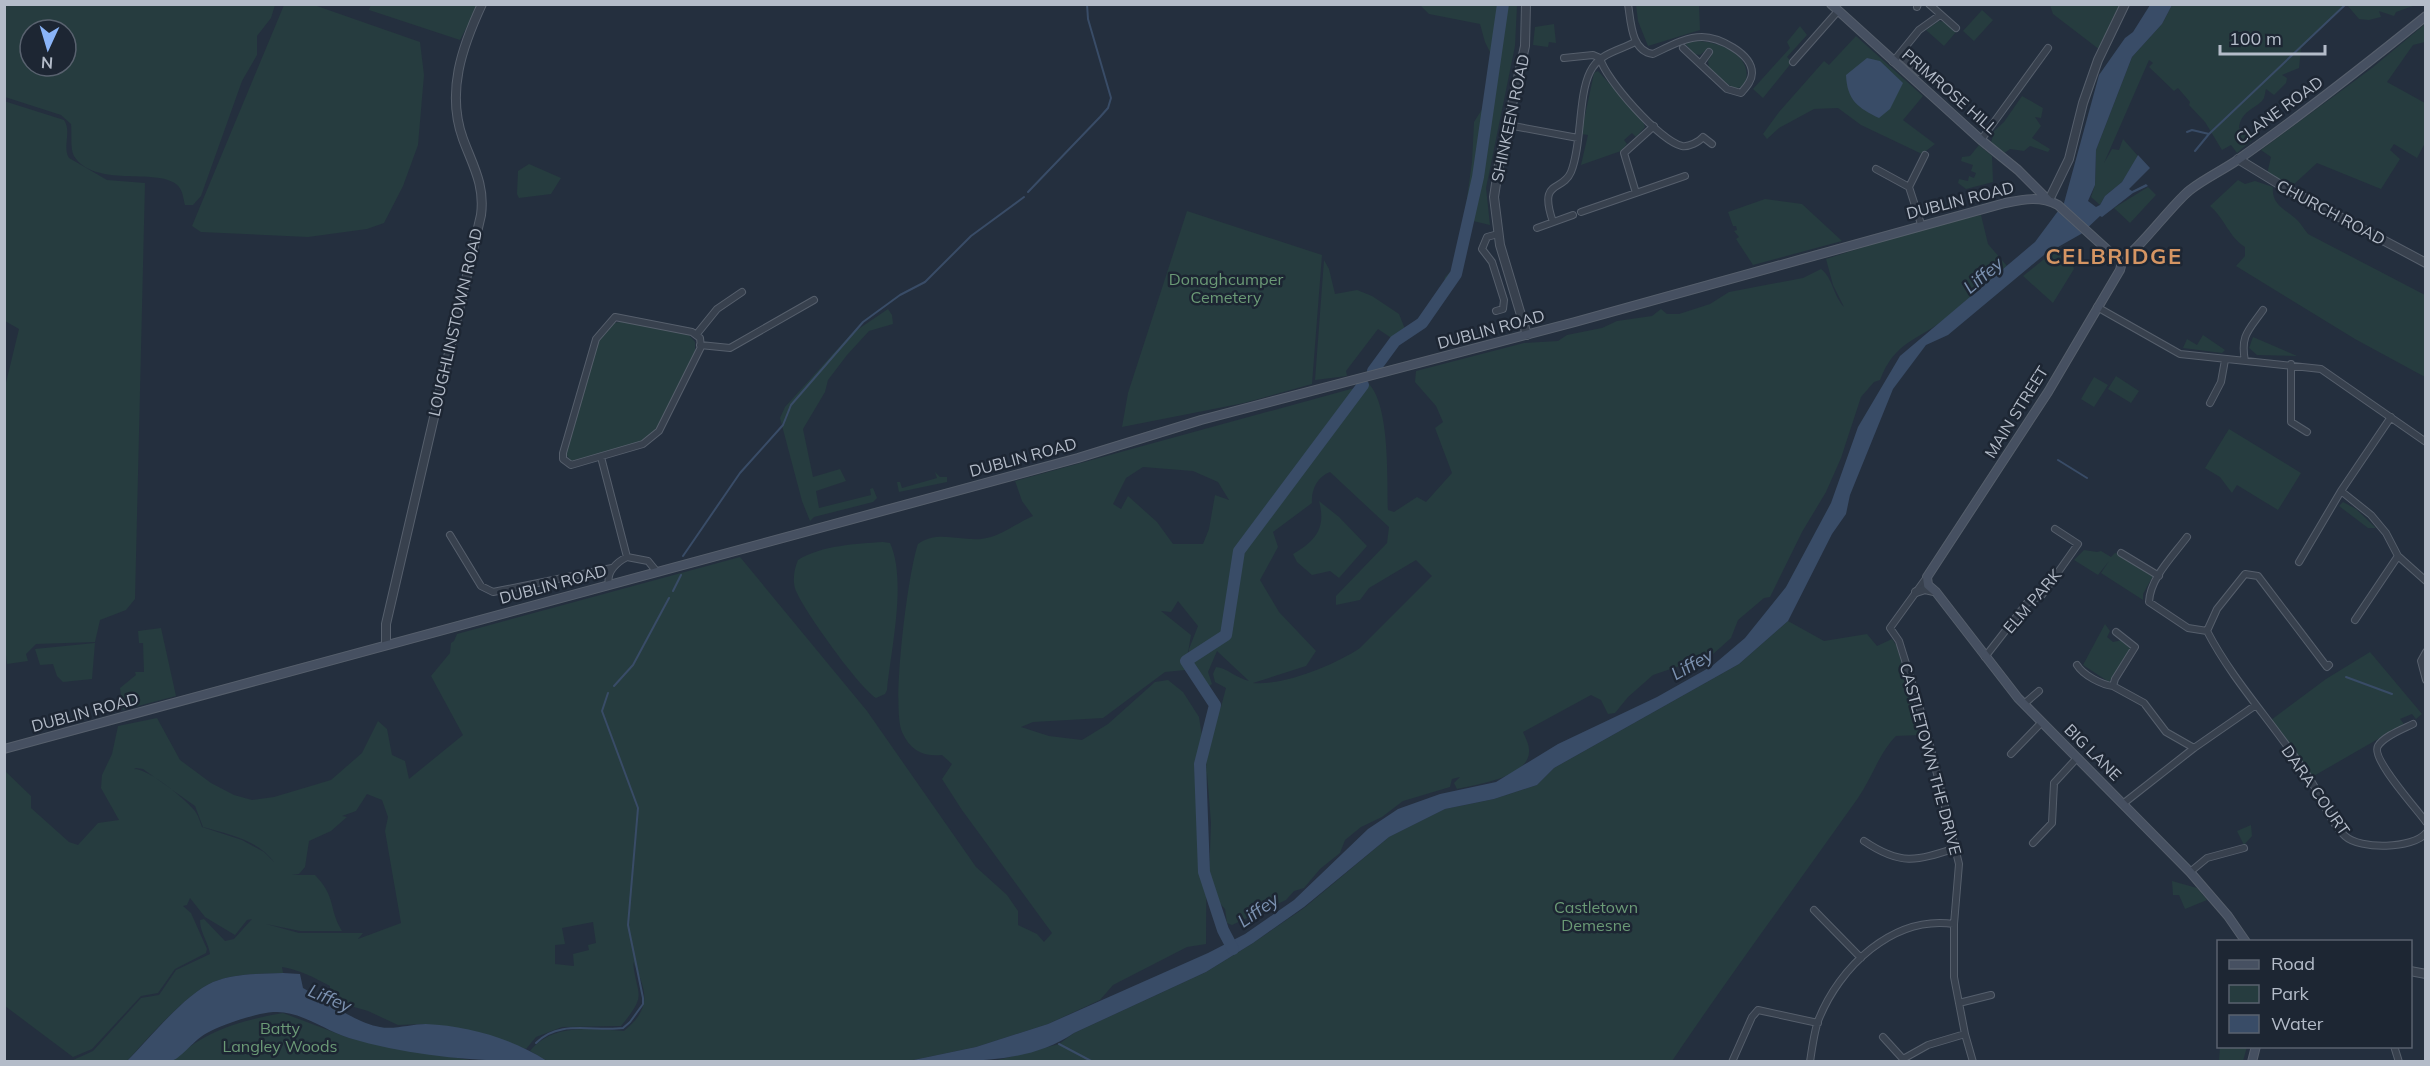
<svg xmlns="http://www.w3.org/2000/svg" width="2430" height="1066" font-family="Mulish,sans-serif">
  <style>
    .green { fill: #263c3f; fill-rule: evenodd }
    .water { fill: #394c67 }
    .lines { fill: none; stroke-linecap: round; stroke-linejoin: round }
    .stream { stroke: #394c67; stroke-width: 2 }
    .river { stroke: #394c67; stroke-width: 12 }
    .minor-casing { stroke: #565f6c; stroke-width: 8 }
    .tertiary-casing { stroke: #565f6c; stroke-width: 10 }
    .secondary-casing { stroke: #565f6c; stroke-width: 10 }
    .minor { stroke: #38414e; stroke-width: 6 }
    .tertiary { stroke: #38414e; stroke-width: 8 }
    .secondary { stroke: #465061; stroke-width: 8 }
    .labels { text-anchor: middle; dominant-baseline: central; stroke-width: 5; stroke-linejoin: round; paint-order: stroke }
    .street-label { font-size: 16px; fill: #b4bcc9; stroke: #1d2633 }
    .park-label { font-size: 16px; fill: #6b9a76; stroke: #1d2633 }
    .water-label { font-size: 18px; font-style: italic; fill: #7c92b1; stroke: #1d2633 }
    .district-label { font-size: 22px; font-weight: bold; letter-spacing: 1.5px; fill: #d59563; stroke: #1d2633 }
  </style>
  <rect width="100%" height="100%" fill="#242f3e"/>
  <!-- green -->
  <path class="green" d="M371,4H471L477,7L460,40L369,10Z
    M4,5H275L271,18L257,36V55L242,81L201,196L193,205H185C183,198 183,189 176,184C156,168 94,188 74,156C70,149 72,133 71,124L61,115L5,97ZM30,30H66V66H30Z
    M284,5H314L420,42L424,75L418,145L403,186L384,223L367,229L308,237L201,232L192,226Z
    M1420,5H1517L1515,46L1486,188L1490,225L1473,221L1465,255L1437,313L1445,277L1454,268L1463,227L1472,162L1474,122L1486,103L1495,62L1485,42L1480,24L1429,14Z
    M1636,5H1699L1700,30L1648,46L1638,21Z
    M2050,5H2122L2100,50L2053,14Z
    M2172,5H2345L2301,48L2299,68L2282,75L2287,78L2286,83L2274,95L2266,89C2265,92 2265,95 2264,98C2259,108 2241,109 2239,128L2252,140L2237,153L2231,145L2222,150L2205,122L2189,105L2190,102L2178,88L2174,91L2149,67L2153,63L2149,60L2104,163L2112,149L2119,150L2123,139L2138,156L2122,182L2105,196L2100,205L2091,197L2095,185L2096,150L2132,57L2162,24Z
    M2347,5H2416L2396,12L2394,16L2379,11L2381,17L2369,20L2359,19Z
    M1982,10L1993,20L1974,41L1963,31Z
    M1939,21L1944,22L1956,32L1944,46L1926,30Z
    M1554,24L1556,43L1549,42L1548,47L1533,45L1535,27Z
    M2425,24V42L2413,45L2387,82L2425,103V143L2417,158L2394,144L2390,150L2400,159L2381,189L2317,163L2292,186L2267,174L2271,157L2261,150L2372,68Z
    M1800,26L1807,35L1787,57L1792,62L1763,98L1753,89L1790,48L1787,42Z
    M1856,36L1923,96L1903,120L1935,144L1922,154L1861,125L1838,108L1814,109L1779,128L1767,139L1763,134L1779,112L1824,61L1829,65Z
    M1696,41C1720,41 1757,57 1744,86L1734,89L1709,69L1708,61L1712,55L1707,49L1700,55L1694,54L1685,43Z
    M1598,71L1643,121L1645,127L1636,137L1632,133L1624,140L1627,144L1621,151L1581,165L1588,135L1581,134L1594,73Z
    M2022,96L2043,108L2041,118L2035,117L2041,126L2032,138L2050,149L2048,152L2030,146L2024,151L2010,149L2003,154L1991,143L1994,131L2004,122Z
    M4,101L64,120C72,132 62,146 69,158L107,180L145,183L135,599L126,610L100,620L95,642L36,644L26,654L28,661L7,664L4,638V391L19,329L5,321Z
    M1979,145L1992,156L1993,182L1966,189L1958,183L1959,179L1968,181L1969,176L1974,178L1976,173L1971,171L1973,165L1961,161L1962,157L1970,156Z
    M529,164L561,178L551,194L519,198L517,194L518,171Z
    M2238,180L2245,184L2255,181L2273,187C2271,204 2285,209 2295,218C2300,222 2304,229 2308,234L2425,295V377L2355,339L2236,266L2245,256V247C2229,237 2225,219 2210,206Z
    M2148,187L2156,195L2130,223L2114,208Z
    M1765,199L1802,204L1842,241L1753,265L1736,239L1739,237L1734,231L1737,230L1736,226H1733L1728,212Z
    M1187,211L1322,255L1312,384L1244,403L1122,427L1128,393Z
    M1981,215L1988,244L2007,266C1986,282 1967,301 1946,318C1917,341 1895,341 1880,380L1874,382L1861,397L1841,458L1826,492L1802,532L1770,597L1764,598L1738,620L1731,638L1712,655L1653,675L1628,697L1615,713L1608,714L1601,700L1591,695L1523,732C1525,737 1529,744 1529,750C1531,777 1475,785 1457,789L1454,783L1460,777L1452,779L1450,787L1403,801L1382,817L1361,827L1345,840L1340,853L1320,869L1304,888L1294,891L1286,900L1232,925L1227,923L1225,909L1215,898L1209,878L1211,823L1205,747L1210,720L1221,707L1226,688L1215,682L1213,674L1216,667C1227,668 1238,679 1249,681L1217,651L1208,672L1212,684L1208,687L1189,671V649L1198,626L1178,601L1171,612L1161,611L1191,635L1185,670L1165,672L1103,718L1033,722L1021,727L1049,736L1082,740L1108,724L1155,682L1168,680L1183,692L1199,717L1207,770L1206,944L1187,947L1113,985L1100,1000L1048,1024L976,1047L904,1062L547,1061L530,1051C553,1023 591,1029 624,1031C652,1008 647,991 633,962C637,998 648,993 621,1026L562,1027L536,1037L526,1049L481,1033L423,1024L398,1025L368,1011L330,1000V986C313,977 300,970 282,967L283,973C259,974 235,973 213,982C186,994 147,1039 127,1061H71L93,1051L141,998L159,995L176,970L210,954C208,941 200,933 200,920L204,919L225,941L234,939L252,919L247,920L235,935L205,917L190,898L187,905L183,906L191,913L207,949L206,953L175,969L158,993L141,996L92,1049L73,1057L5,1006L4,770L31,796V808L69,842L78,845L98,823L119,820L101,788L102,775L112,754L118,726L157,718L180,760L211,783L234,795L252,800L274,797L331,780L362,753L378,721L387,729L392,755L405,761L409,779L463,735L431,676L450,653L451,643L454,641L457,634L740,557L867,711L976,867L1007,895L1018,911V925L1037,934L1044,942L1052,933L962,810L942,779L952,764L942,755C923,757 910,750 902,732C891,707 908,572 918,544C937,530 959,541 981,539C998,538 1017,523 1033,516L1022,501L1015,481L1369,384C1390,406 1387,479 1388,510L1394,512L1417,497L1426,502L1452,473L1435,428L1443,422L1436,406L1415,382L1416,371L1524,343L1558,341L1567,335L1602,328L1617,321L1652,316L1661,309L1667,314H1679L1710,304L1729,292L1803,278L1821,269C1833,278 1833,295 1844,307L1833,285L1826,259L1920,229ZM1143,467L1193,471L1218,482L1229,500L1215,495L1209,529L1203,544H1173L1157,522L1128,496L1121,509L1113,504L1126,478ZM1330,472L1389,527L1387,543L1336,596V605L1360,600L1369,588L1416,560L1432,576L1360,648C1335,665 1283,686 1253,683L1306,666L1316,651L1279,612L1260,580L1278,547L1273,532L1312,503C1311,490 1317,477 1330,472ZM136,768L143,769L195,806L203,827C228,834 258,840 274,862L264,852L242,840L202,827C200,822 198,814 194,810C184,798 149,769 134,769ZM367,794L382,800L388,817L385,831L401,923L358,939L363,933H299L266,924L300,931H342C328,908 337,898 315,875H292L299,874L305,867L309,841L331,831L347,817L342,816L356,811ZM593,922L596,943L588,945L589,950L573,954L574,966L555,964V945L565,944L562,928Z
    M2058,248L2068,251L2074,269L2053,303L2023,276Z
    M1324,260L1329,269L1335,294L1357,290L1372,296L1399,314L1407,334L1396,341L1378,329L1346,371L1347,376L1315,380Z
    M888,309L892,315L893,324L869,331L847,355L828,380L825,392L803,429L813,477L840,469L846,481L816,491L819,508L871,495L870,489L873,488L877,498L873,502L814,517L810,521L802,501L780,418L785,407L851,334Z
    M626,321L688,334L695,342V354L657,430L642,442L571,461L566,454L598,342L614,323Z
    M2203,335L2225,350L2222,353L2183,348L2187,339L2197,345Z
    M2253,337L2297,356L2257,355L2249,348Z
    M2116,376L2139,391L2131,403L2108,389Z
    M2094,377L2108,385L2094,407L2081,399Z
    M2229,429L2301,473L2278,510L2237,485L2232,493L2220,477L2205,468Z
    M935,472L940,477H947V482L899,492L897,482H900L902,488L937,478Z
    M1319,501L1339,517L1367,546L1339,578L1330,571L1312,575L1297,562L1293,554C1317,540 1326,527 1319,501Z
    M2343,502L2356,509L2376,528H2368L2339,506Z
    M883,542L890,543C907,580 891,649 887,690L885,694L876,698C858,686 805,612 796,591C792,582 794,569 798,560C822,545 856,544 883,542Z
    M2084,550L2097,552L2101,551L2111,557L2115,553L2120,554L2153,576L2143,594V600L2101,573L2109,561L2098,575L2074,560Z
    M1788,621L1824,641L1867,634L1877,646L1892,639L1897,646L1920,735L1896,736C1879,753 1872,778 1858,798C1796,886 1732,972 1672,1061L990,1062L1059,1044L1074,1033L1206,972L1253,943L1304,908L1389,837L1445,809L1494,799L1537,785L1554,768L1739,664Z
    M2105,624L2110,631L2107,637L2113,642L2122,640L2131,648L2109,682L2083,665Z
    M161,628L176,696L123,710L120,688L136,675L135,672H144L143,643H139L138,631Z
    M95,643L92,679L63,682L57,676L53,664L40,665L35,649Z
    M2370,652L2422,714L2416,719L2412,714L2400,719L2404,724L2312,777L2271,720L2326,679Z
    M2251,825L2252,836L2244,845L2237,831Z
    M2172,881L2197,888L2207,900L2185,909L2179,895H2173Z
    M283,1013L349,1038L475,1061L172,1062C202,1031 242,1020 283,1013Z
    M2220,1047H2247L2243,1061H2219Z"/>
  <!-- water -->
  <path class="water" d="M2150,5H2172L2162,24L2132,57L2096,150L2095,185L2088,201L2096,207L2100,205L2105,196L2122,182L2138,155L2150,168L2129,189L2132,191L2146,184L2148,186L2133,193L2102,217L2100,216L2081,234L2044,255L1948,335L1926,345L1893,389L1850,495L1846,514L1832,534L1788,621L1739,664L1554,768L1537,785L1494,799L1445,809L1389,837L1304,907L1253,943L1206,972L1074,1033C1026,1066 960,1061 904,1062L976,1047L1048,1024L1208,953L1245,934L1294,900L1368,829L1398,809L1440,794L1496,782L1558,744L1657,697L1712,666L1745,638L1786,587L1831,503L1858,427L1900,356L2035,242L2064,203L2099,75L2125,38L2133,32Z
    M1867,58L1880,61L1903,83L1890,109L1879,118C1858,108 1847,100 1846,75Z
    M283,973L300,974L303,988C325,1000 356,1023 380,1027C394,1030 411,1024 426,1024C468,1026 511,1038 547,1061C480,1062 414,1057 349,1038C326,1031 302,1012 277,1012C262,1011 221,1025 207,1033C195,1039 182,1057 172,1061C165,1065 136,1062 127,1061C149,1039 185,994 213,982C235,973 259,974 283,973Z"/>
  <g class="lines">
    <!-- stream -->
    <path class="stream" d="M2187,132L2192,130L2209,134
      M2195,151L2209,134L2346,4
      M1028,192L1100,117L1108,108L1111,98L1088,19L1087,4
      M2058,460L2087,478
      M683,556L740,473L783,425L791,405L863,322L900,295L925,282L971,236L1024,197
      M673,591L681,575
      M2346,677L2392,694
      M614,686L633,665L669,598
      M536,1043C559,1019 593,1032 623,1028L630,1022L643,1004V998L628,925L638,808L602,711L608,693
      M1059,1044L1093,1062"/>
    <!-- river -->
    <path class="river" d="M1373,371L1395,341L1422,323L1456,274L1478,177L1503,4
      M1233,949L1223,930L1204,872L1200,764L1215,705L1186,661L1226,635L1239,551L1363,385"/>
    <defs>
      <path id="minor" d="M1628,4C1631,22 1631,51 1653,54C1668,47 1685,37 1702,37C1718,37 1752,53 1752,73C1752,81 1746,87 1741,93L1727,89L1683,48
        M1929,4L1956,28
        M1917,7L1918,4
        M1900,55L1919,72
        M1564,58L1593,55L1600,58
        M1600,58C1605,79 1660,141 1682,146C1689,147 1699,142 1703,137L1712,144
        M1793,62L1838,11
        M1893,62L1919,30L1940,15
        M1701,63L1709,52
        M1508,125L1578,138
        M1654,126L1624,153L1636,193L1685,176
        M1981,140L2048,48
        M1876,169L1909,187L1921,224
        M1909,187L1925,155
        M1581,212L1636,193
        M1553,222C1538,178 1562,193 1571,172C1582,145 1578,96 1590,72C1599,53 1619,51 1635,42
        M1537,228L1573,215
        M2097,307L2180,354L2321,369L2426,442
        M1496,311L1503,309L1504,300L1492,262L1482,249L1487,237L1498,234
        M615,317L692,332L700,338L701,347L659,431L643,444L571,465L563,459V453L596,339Z
        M696,335L717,309L742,292
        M700,345L730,348L814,300
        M2245,361C2240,335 2249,330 2263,310
        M2291,364V422L2307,432
        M2210,403L2221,382L2225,360
        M2391,417L2341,491L2371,515L2386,533L2398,556L2426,581
        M601,457L627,557C617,562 606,572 609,584
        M450,535L481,586L493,592L612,568
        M2187,537C2173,556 2150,578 2149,602L2188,628L2207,631
        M2121,553L2159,576
        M627,557L648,561L657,572
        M2299,562L2341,491
        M1927,577L1890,628L1899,641L1925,725L1959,864L1954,924V977L1965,1034L1973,1062
        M2355,620L2398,556
        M2426,652L2421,661L2426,680
        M1985,657L2027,603L2042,595L2078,544L2055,529
        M2077,665C2083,675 2102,685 2113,686L2115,679L2135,647L2116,632
        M2329,665L2327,667L2258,576L2245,574L2217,609L2207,631C2235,685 2279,729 2311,781C2322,798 2329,821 2345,836C2360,850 2413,849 2426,833
        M2113,686L2144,703L2166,732L2194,748
        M2024,704L2039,691
        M2413,724C2403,729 2384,736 2378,746C2370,758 2417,809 2426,822
        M2011,754L2042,722
        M2124,803L2194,748L2256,705
        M1864,841C1901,866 1916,861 1956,848
        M2033,843L2052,823L2054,783L2077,758
        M2190,872L2207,858L2244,848
        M1814,910L1861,958
        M1959,1003L1991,995
        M1883,1037L1903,1059
        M2394,1046L2399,1062
        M1732,1062L1752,1017L1758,1010L1818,1023
        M1810,1062C1812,1048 1814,1033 1818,1021C1839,967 1893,915 1954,924
        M1904,1062L1903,1059L1928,1045L1965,1034"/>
      <path id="tertiary" d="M1526,4L1525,46L1499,164L1494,197L1500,245L1527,335
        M2238,159L2287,189L2426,263
        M2049,200L2069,159L2083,103L2098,60L2125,4
        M1916,592L1925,589L1934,591
        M386,644V624L481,215C485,185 473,166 463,139C446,92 462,47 482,4
        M2410,971L2426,974"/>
      <path id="secondary" d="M1831,4L1981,140L2018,170L2048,200
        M2123,258L2120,270L2048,392L1927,577L1928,585L1936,592L2018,698L2190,872L2228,916L2246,942
        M2123,258C2135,255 2173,203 2190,190C2204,179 2221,171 2236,161C2302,115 2364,66 2426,16
        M4,749L1078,458L1201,420L1575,322L2005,203C2025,199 2040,196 2058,205L2113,255L2123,258
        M2252,1062L2256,1046"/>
    </defs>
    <!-- minor casing -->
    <use href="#minor" class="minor-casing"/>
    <!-- tertiary casing -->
    <use href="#tertiary" class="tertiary-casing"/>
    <!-- secondary casing -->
    <use href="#secondary" class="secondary-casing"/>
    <!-- minor -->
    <use href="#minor" class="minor"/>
    <!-- tertiary -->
    <use href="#tertiary" class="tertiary"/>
    <!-- secondary -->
    <use href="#secondary" class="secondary"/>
  </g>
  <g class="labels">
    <!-- street labels -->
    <g class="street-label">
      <text transform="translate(1950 91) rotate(41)">PRIMROSE HILL</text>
      <text transform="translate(2279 110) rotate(-36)">CLANE ROAD</text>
      <text transform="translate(1510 118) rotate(-78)">SHINKEEN ROAD</text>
      <text transform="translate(1960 200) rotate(-14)">DUBLIN ROAD</text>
      <text transform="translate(2331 212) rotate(28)">CHURCH ROAD</text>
      <text transform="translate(455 322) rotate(-77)">LOUGHLINSTOWN ROAD</text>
      <text transform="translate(1491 329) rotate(-15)">DUBLIN ROAD</text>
      <text transform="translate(2016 412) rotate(-58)">MAIN STREET</text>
      <text transform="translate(1023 457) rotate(-15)">DUBLIN ROAD</text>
      <text transform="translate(553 584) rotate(-15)">DUBLIN ROAD</text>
      <text transform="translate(2032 601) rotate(-49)">ELM PARK</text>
      <text transform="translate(85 712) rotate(-15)">DUBLIN ROAD</text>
      <text transform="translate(2093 752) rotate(45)">BIG LANE</text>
      <text transform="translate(1931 759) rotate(75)">CASTLETOWN THE DRIVE</text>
      <text transform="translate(2316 790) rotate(55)">DARA COURT</text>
    </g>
    <!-- park labels -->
    <g class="park-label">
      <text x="1226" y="279">Donaghcumper<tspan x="1226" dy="18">Cemetery</tspan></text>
      <text x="1596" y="907">Castletown<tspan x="1596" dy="18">Demesne</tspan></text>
      <text x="280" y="1028">Batty<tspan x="280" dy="18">Langley Woods</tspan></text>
    </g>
    <!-- water labels -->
    <g class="water-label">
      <text transform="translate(1983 275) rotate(-40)">Liffey</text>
      <text transform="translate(1692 664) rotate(-30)">Liffey</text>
      <text transform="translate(1258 910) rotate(-35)">Liffey</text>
      <text transform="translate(330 998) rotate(23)">Liffey</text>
    </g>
    <!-- district labels -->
    <g class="district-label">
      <text x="2114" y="256">CELBRIDGE</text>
    </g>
  </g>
  <!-- border -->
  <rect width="2430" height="1066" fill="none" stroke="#b4bcc9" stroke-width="12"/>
  <!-- legend -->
  <rect x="2217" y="940" width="195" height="108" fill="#1d2633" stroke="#59626f" stroke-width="1.5"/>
  <rect x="2229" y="960" width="30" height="9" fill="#465061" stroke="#59626f" stroke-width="1.5"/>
  <text x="2271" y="970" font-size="18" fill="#b4bcc9">Road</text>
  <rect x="2229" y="985" width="30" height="18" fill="#263c3f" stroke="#59626f" stroke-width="1.5"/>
  <text x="2271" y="1000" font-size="18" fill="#b4bcc9">Park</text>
  <rect x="2229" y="1015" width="30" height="18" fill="#394c67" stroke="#59626f" stroke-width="1.5"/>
  <text x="2271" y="1030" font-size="18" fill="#b4bcc9">Water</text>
  <!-- north arrow -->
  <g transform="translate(48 48) rotate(184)"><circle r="28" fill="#1d2633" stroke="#59626f" stroke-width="1.5"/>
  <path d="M0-4.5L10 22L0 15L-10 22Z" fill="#8ab4f8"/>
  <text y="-9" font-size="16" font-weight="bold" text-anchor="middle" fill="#b4bcc9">N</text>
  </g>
  <!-- scale -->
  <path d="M2220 45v9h105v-9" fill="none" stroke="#b4bcc9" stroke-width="3"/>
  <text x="2229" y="45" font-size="18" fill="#b4bcc9" stroke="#1d2633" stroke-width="4.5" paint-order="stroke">100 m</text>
</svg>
